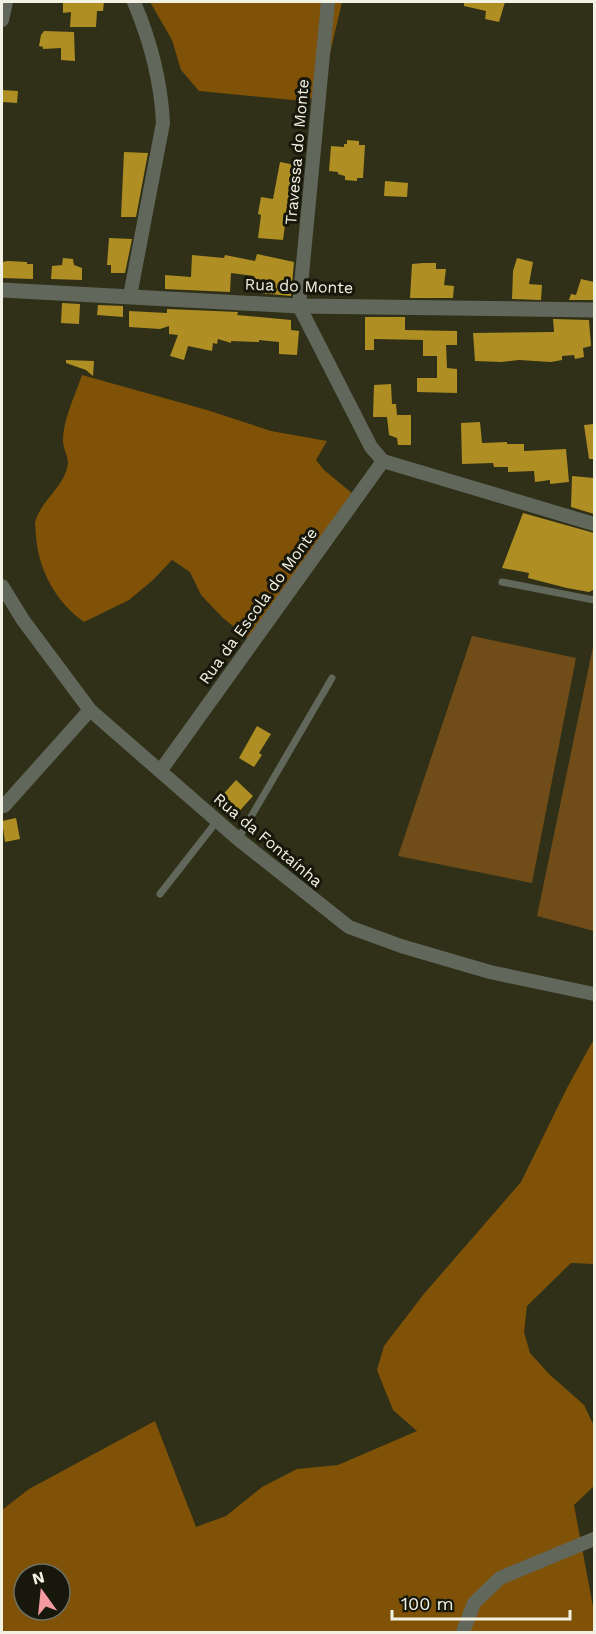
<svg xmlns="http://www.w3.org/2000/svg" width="596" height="1634" font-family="'Work Sans',sans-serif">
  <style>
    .green { fill: #704c18 }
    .forest { fill: #7f5208; fill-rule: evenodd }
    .building { fill: #af8e23 }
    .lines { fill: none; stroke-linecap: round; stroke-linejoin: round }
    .service { stroke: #62675c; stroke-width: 7 }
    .minor { stroke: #62675c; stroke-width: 14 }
    .tertiary { stroke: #62675c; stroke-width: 15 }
    .labels { text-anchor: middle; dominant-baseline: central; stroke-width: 6; stroke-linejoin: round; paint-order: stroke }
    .street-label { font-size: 16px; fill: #f1f2e3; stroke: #17170c }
  </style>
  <rect width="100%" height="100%" fill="#2f3017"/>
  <!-- green -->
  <path class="green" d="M472,636L576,658L532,883L398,856Z
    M594,642V931L537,916Z"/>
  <!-- forest -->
  <path class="forest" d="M150,2H342L320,96L303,101L199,91L181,70L172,40Z
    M82,375L207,410L271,431L327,441L316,460L324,470L353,494L249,639L223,618L201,595L190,572L172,560L153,580L129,600L84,622C56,602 39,571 36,537C36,533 35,527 35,523C39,502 66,486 68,463C68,456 63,448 63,441C63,419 75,396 82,375Z
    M594,1039V1264L571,1263L527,1306L524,1332L530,1353L549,1374L584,1405L593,1424H594V1486L574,1505L594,1612V1632H2V1510L29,1489L155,1421L196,1527L226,1516L262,1487L297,1469L338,1465L417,1431L393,1410L377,1370L384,1346L423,1295L521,1182L567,1088ZM24,1574H60V1610H24Z"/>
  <!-- building -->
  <path class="building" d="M63,2H104L103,11H97L96,27H70L71,12L63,13Z
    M464,2H505L499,22L485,19L486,11L464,6Z
    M44,31L74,32L75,61L61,60V48L43,49V47L39,46L41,35Z
    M2,90L18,91L17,103L2,102Z
    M347,140L359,141V145H365L363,178H357V181L345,180V176L338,174V172L329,171L331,146L344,147V144H347Z
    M124,152L148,153L136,217H121Z
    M280,162L301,166L296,190L290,189L283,240L258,238L261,215L258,214L261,197L273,199Z
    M385,181L408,183L407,197L384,196Z
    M109,238L132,239L125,273H111V265H107Z
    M257,254L294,262L291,296L260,293V290L257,289L258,282L254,281V276L231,273L230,292L165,289V275L191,277L192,255L224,258L225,255L255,261Z
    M63,258L73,259L74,265L82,268V280L51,279L52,266L62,265Z
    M517,258L533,262L529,284L542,285L541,300L512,299L513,271Z
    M8,261L27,262V264H33V279L2,278V262Z
    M423,263H436V269H446L444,285L454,286L453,298H410L412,264Z
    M581,279L594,282V300H569L571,294L576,295Z
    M62,303L80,304L79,324L61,323Z
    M98,305L123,306V317L97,315Z
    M167,309L238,312L237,315L291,320V330L299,331L297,355L279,354V342L259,340V342L231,341V343L218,339L217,344L213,343L212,351L188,346L184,360L170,356L178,335L169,334V326L160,329L129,327V311L167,313Z
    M365,317H405V330L457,331V345H446L447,368L457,369V393L417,392V378H437V356H423V340L374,339V350H365Z
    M553,319L589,320L591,346L583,348L584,357L575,359L574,355L562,356V360L551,362L519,360L501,362L475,361L473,333L554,332Z
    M66,360L94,361L93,376L86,370L66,363Z
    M391,384L392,404H396L397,415H411V445H398L397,438L389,435L387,417H373L374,385Z
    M480,422L482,443L507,442V444H524V451L566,449L569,482L550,484V480L535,482L534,471L508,472V467H494L493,463L462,464L461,423Z
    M594,424V459H589L584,425Z
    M572,476L594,478V514L571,507Z
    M523,513L594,533L593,590L589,592L567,588L528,578L529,573L502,568Z
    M257,726L271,734L259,753L262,755L254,767L239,758Z
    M236,780L253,796L235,816L218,800Z
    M16,818L20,839L5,842L2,821Z"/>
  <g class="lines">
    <!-- service -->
    <path class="service" d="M502,582L594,600
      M238,839L332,678
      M160,894L217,821"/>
    <!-- minor -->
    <path class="minor" d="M328,2L299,306L371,447L383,461L594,524
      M2,20L6,2
      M130,296L163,123C161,81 150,40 134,2
      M2,586L23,620L90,710L238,839L349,927L401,946L490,972L594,994
      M161,770L383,461
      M2,806H4L90,710
      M463,1632L474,1603L500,1578L594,1539"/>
    <!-- tertiary -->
    <path class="tertiary" d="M2,290L299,306L594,310"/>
  </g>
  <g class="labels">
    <!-- street labels -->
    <g class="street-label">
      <text transform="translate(297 152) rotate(-85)">Travessa do Monte</text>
      <text transform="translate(299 286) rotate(2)">Rua do Monte</text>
      <text transform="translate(258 606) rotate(-54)">Rua da Escola do Monte</text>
      <text transform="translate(268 840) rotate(40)">Rua da Fontaínha</text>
    </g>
  </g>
  <!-- border -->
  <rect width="596" height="1634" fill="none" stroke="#f1f2e3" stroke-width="6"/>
  <!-- north arrow -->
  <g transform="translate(42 1592) rotate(345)"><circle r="28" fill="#17170c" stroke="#6e6f62" stroke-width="1.5"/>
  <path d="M0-4.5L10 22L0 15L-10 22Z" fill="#f49aa0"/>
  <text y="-9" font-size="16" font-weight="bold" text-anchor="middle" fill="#f1f2e3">N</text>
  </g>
  <!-- scale -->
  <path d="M392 1610v9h178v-9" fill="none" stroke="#f1f2e3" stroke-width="3"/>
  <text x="401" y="1610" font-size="18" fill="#f1f2e3" stroke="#17170c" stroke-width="4.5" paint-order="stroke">100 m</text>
</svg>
